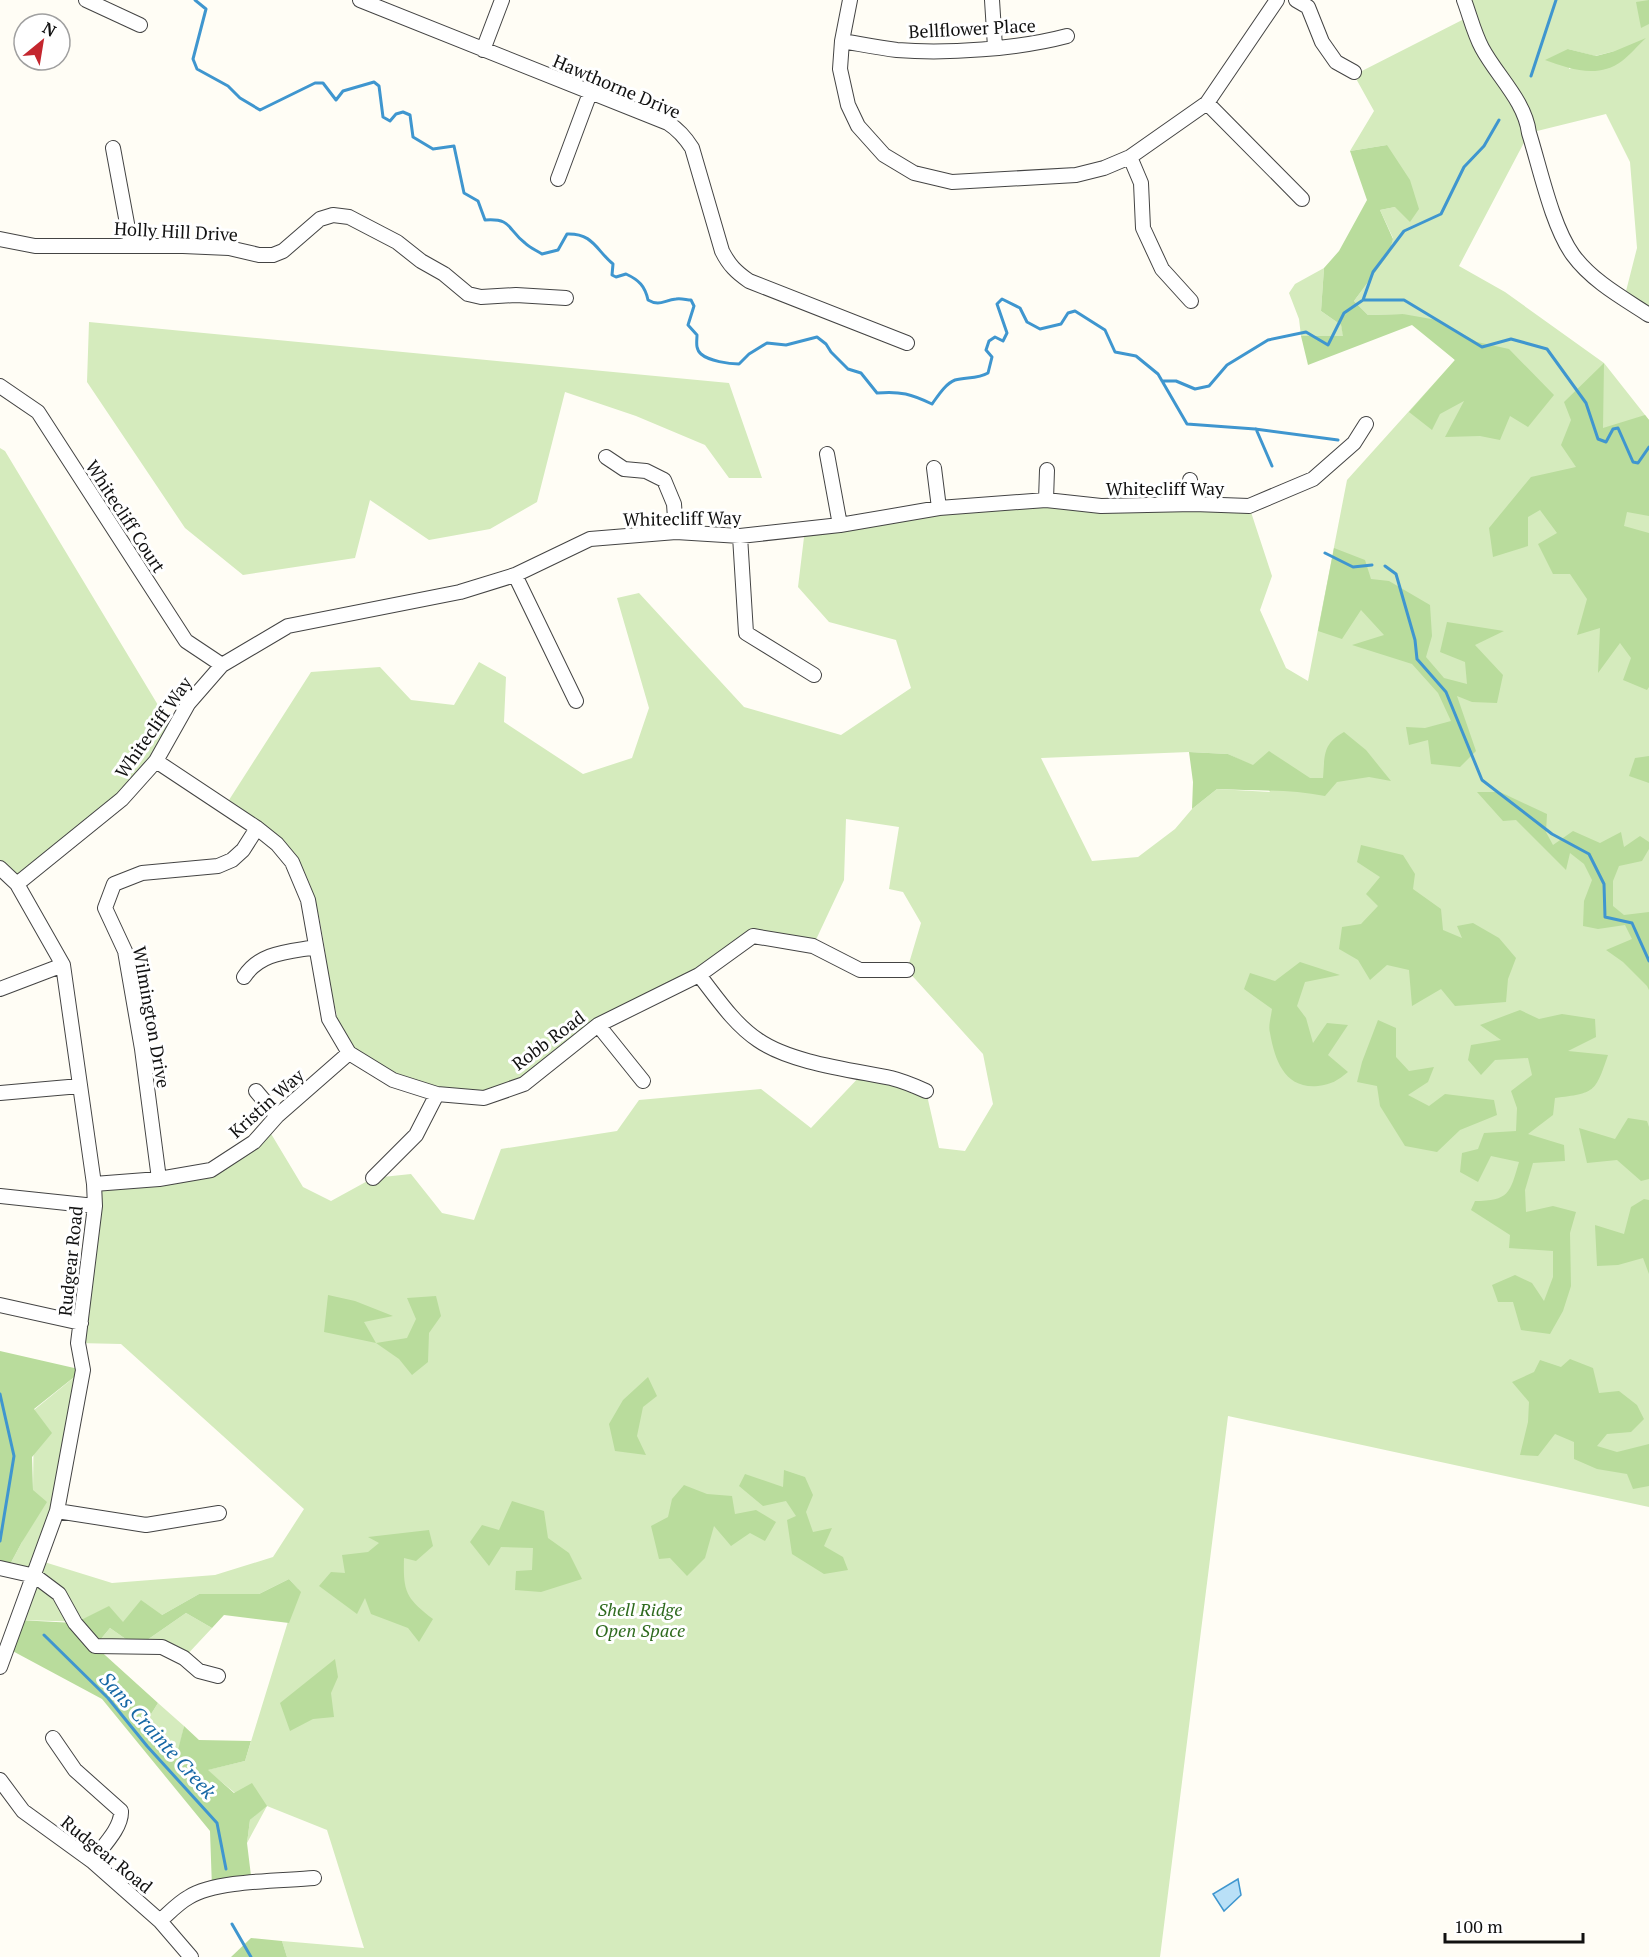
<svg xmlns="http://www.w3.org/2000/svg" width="1649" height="1957" font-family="'PT Serif',serif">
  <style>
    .green { fill: #d5ebbd; fill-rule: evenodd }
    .forest { fill: #b9dc9c }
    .water { fill: #b9e0f7; stroke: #3f96cf; stroke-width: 1.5 }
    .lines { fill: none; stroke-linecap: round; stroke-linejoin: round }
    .stream { stroke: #3f96cf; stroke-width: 3 }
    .minor-casing { stroke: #444; stroke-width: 16 }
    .minor { stroke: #fff; stroke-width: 14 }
    .labels { text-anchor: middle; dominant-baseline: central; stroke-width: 6; stroke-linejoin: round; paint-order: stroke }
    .street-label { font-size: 18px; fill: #111; stroke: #fff }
    .park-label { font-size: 18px; font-style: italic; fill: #2f6b1f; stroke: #fff }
    .water-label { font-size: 20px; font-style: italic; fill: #1768a6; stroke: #fff }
  </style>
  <rect width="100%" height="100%" fill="#fffdf5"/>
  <!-- green -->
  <path class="green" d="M1469,0H1649V315L1624,299L1637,248L1630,162L1606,114L1529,133L1459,266L1505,292L1604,363L1649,420V1507L1228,1416L1160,1957H287L282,1941L364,1948L327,1830L267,1806L247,1843L250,1820L266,1806L235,1793L207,1770L245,1761L298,1589L289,1579L259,1594H199L162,1615L123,1623L18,1620L35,1576L7,1570L22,1542L33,1490L34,1410L83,1370L41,1561L112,1583L215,1575L273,1557L304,1509L121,1344L78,1343L94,1184L211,1170L267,1127L303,1187L331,1201L373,1178L411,1174L442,1213L474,1220L501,1149L617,1131L639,1100L761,1089L811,1128L862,1074L926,1091L939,1148L965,1151L993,1104L983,1054L907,970L921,923L903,892L889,889L899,827L846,819L844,880L813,946L753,936L598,1025L524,1084L484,1098L437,1094L349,1053L329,1019L337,1015C321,959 327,892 287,845C271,827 248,814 229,800L311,672L380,667L411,700L454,705L479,662L506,677L504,722L583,774L632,758L649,708L617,598L639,593L744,707L841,735L911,688L896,640L829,622L798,587L805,529L1046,500L1249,506L1272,576L1260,610L1286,668L1308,681L1347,480L1455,360L1403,314L1368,315L1354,301L1389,254L1393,238L1380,210L1395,207L1387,145L1350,151L1374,111L1354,75L1470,16ZM1568,49L1595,56L1615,51L1569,69ZM1189,752L1228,754L1253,766L1270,792L1217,789L1192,809L1175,829L1138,857L1092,861L1041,758Z
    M1324,268L1321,311L1341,325L1344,337L1301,336L1299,319L1289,293L1295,284Z
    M89,322L729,383L762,478H729L705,445L636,416L565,392L537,502L490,529L429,540L370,500L355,558L243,575L185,528L87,382Z
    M0,448L5,451L173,730L156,761L17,884L0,868Z
    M186,1613L212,1628L184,1658L162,1647L95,1646L110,1628L137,1647Z
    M158,1703L184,1726L177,1759L148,1719Z"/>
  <!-- forest -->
  <path class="forest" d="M1649,0V24L1641,28L1636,2Z
    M1646,38C1638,45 1630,55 1622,61C1598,79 1570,69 1545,60L1568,49L1596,56L1615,51Z
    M1387,145L1410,180L1419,209L1410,222L1395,207L1380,210L1393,239L1389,254L1354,301L1368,315L1403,314L1437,320L1477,342L1509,349L1554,395L1528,427L1510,416L1500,440L1480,436L1445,437L1464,401L1440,414L1432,430L1409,412L1455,360L1412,325L1308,365L1301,336H1343L1341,325L1321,311L1324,268L1339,251L1367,200L1350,151Z
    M1604,363L1603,428L1645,415L1649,420V516L1627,512L1624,526L1649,533V687L1647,690L1623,680L1631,658L1620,643L1598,673L1600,628L1577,635L1587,599L1570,574H1553L1538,544L1557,533L1540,510L1528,517V546L1493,557L1489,528L1531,477L1576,467L1561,445L1571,420L1564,402Z
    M1334,548L1365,560L1371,579L1389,581L1430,605L1432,636L1426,657L1444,678L1467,684L1465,662L1440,652L1447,622L1504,631L1475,645L1503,675L1497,703L1472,702L1457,696L1476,751L1460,767L1431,764L1428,740L1409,745L1406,727L1425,728L1451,721L1438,693L1412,664L1352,645L1384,635L1361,610L1342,639L1318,631Z
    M1344,732L1366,750L1391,781L1369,777L1337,782L1325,796C1289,789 1253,791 1217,789L1192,809L1193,782L1189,752L1228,754L1253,765L1269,751L1310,778H1323C1325,756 1322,744 1344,732Z
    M1649,756V783L1629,776L1635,758Z
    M1477,792H1500L1547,814L1546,832L1553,845L1573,831L1600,843L1621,832L1624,847L1640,836L1649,842V849L1642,861L1619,866L1613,881V906L1624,915L1649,912V990L1647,986L1623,962L1606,950L1632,939L1625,925L1598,929L1583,926L1584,901L1592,880L1584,864L1570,853L1566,870L1516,820L1503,821Z
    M1361,845L1403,855L1415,874L1413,889L1441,909L1443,930L1462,938L1457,926L1473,923L1499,938L1516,958L1508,979L1506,1002L1455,1006L1441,989L1412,1006L1409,970L1387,965L1370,980L1358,960L1339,949L1342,927L1361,924L1378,906L1366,894L1380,877L1357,862Z
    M1300,962L1340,975L1305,982L1297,1006L1306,1018L1313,1043L1327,1023L1348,1025L1328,1055L1348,1072C1337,1081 1332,1084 1318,1086C1285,1089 1275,1061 1270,1033C1268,1026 1271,1017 1272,1009L1244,989L1250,973L1275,981Z
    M1520,1010L1539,1019L1562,1014L1595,1019L1596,1037L1568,1051L1608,1055C1595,1093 1595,1093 1555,1098L1553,1115L1528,1134L1564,1145L1565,1161L1533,1163L1525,1190L1526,1212L1553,1206L1576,1212L1570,1233L1571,1286L1563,1311L1550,1334L1521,1330L1513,1302H1498L1492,1285L1515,1275L1532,1283L1544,1301L1553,1277V1251L1509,1248L1510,1235L1471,1210L1475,1201C1509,1201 1510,1193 1519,1162L1491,1156L1478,1182L1460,1172L1462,1153L1478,1149L1484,1133L1516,1131L1517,1108L1511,1091L1532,1075L1528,1058L1495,1060L1481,1075L1468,1060L1471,1045L1501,1040L1480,1025Z
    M1378,1020L1396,1028V1057L1409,1071L1434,1067L1428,1082L1408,1095L1429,1106L1445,1094L1494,1100L1497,1115L1460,1130L1437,1152L1405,1146L1380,1106L1377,1086L1357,1082L1362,1062Z
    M1628,1118L1647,1121L1649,1127V1179L1641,1181L1617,1160L1587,1163L1579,1128L1615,1139Z
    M1644,1199L1649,1200V1274L1643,1258L1618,1265L1597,1266L1595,1225L1624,1234L1631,1207Z
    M328,1295L355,1301L393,1316L364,1322L376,1343L407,1338L416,1319L407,1298L436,1296L441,1316L429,1333L428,1362L412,1375L399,1359L376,1343L324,1332Z
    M0,1351L83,1370L34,1409L52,1433L32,1457L33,1490L47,1502L22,1542L7,1570L0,1568Z
    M1570,1359L1593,1368L1599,1393L1619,1391L1637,1405L1644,1419L1631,1432L1607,1434L1597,1446L1617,1452L1649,1444V1486L1633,1489L1627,1474L1597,1469L1574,1459V1442L1555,1434L1538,1456L1520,1455L1528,1422L1529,1402L1512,1382L1534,1372L1540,1360L1561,1367Z
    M648,1377L657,1396L643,1407L637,1436L646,1455L615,1451L609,1424L623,1400Z
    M784,1470L805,1477L813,1495L806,1512L813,1532L832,1528L824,1546L843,1557L848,1570L824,1574L792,1554L787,1520L796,1516L786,1501L763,1506L739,1486L745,1474L783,1487Z
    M684,1485L707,1494L732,1496L735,1514L756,1510L776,1522L765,1541L750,1533L731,1546L714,1526L705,1558L687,1576L670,1558L659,1559L651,1526L668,1517L672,1499Z
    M512,1501L544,1511L548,1538L569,1553L582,1579L541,1592L515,1590L516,1571L532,1570L533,1548L501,1547L489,1566L470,1542L482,1525L499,1530Z
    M429,1530L433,1546L416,1561L404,1558C403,1592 406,1598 433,1619L419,1642L408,1628L371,1614L365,1598L357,1614L319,1586L331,1572L345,1573L342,1555L368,1552L379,1543L368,1537Z
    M289,1579L301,1592L289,1623L224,1615L212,1628L186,1613L137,1647L110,1628L95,1646L158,1703L148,1719L176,1758L184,1726L199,1740L251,1741L245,1761L208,1770L234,1793L252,1783L267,1806L250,1820L247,1843L252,1884L212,1888L210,1831L102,1699L7,1648L18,1620L75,1623L109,1606L123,1622L141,1600L162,1615L199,1594H259Z
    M335,1659L338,1677L331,1693L334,1717L313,1719L290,1731L280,1703Z
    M251,1938L282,1941L287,1957H231Z"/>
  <!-- water -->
  <path class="water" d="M1238,1879L1241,1895L1224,1911L1213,1894Z"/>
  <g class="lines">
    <!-- stream -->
    <path class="stream" d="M195,0L206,9L193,59L197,69L228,86L240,98L260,110L315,83H323L336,100L343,91L374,82L379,86L383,117L390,121L396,114L403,112L410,115L413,137L433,149L454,146L464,193L478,201L485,220C512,218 507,229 525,243C530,248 536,250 542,254L558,250L567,234C593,233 596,250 613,264L612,275L616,277L626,274C639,280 645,286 648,300C660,307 664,300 676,299C681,298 687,300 691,300L694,306L688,325L697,335C697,341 695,349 701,354C709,361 729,364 739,364L749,354L767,343L786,345L817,337L826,344L831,352L848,369L861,373L877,393C901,391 911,394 932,404C938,396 945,384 955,380C966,377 978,379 988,373L992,357L986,350L989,341L995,337L1003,341L1007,333L997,304L1002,299L1020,308L1027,322L1040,329L1061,324L1068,313L1075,311L1105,330L1115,352L1136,356L1158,374L1187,424L1255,429L1338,440
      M1531,76L1556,0
      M1363,300H1404L1482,347L1511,339L1547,349L1586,403L1598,439L1606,442L1613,429L1618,428L1633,462L1638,463L1649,447
      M1162,381H1176L1195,389L1209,386L1227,365L1268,340L1306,332L1328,345L1344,313L1363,300L1373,272L1404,231L1441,214L1464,167L1484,146L1499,120
      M1256,429L1272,466
      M1325,553L1353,567L1372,565
      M1385,566L1396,574L1415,640L1417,659L1446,692L1482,780L1552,834L1589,854L1604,884L1605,917L1632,923L1649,961
      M0,1394L14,1456L0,1541
      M44,1635L108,1698L147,1746L217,1823L226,1869
      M232,1924L251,1957"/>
    <defs>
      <path id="minor" d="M86,0L140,25
        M360,0L668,123C679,130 685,137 692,148L722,251C729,265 736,272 749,281L907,343
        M850,0L842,41L840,69L848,105L858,126L884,155L914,173L952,182L1076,175L1104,168L1130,157L1207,103L1277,0
        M992,0L995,47
        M1296,0L1308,7L1322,42L1336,62L1354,72
        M1464,0C1470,16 1474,33 1482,48C1497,76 1525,101 1529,133C1540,168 1552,226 1573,255C1592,281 1623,298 1649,315
        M842,41C860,44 879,48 897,50C947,54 1018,49 1067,36
        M483,50L502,0
        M1207,103L1302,199
        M113,148L131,245
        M1130,157L1141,183L1143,228L1162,269L1191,301
        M558,179L590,93
        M0,239L35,246H183L229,248L259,255H273L283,251L320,219L333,215L349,217L397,242L421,261L444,274L468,294L481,297L516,295L566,298
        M0,386L38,412L186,641L222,665
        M827,454L840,525
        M606,457L624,469L646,471L664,480L674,504L676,532
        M934,468L939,508
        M1190,480L1194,504
        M1046,500L1047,470
        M740,536L746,633L814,675
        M515,575L576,701
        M156,761L257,828L277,844L292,862L308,900L329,1019L349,1053L393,1080L437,1094L484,1098L524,1084L598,1025L699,975L753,936L813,946L860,970H907
        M0,868L17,884L63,965L94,1184L95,1206L78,1343L83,1370L57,1511L0,1667
        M17,884L122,799L156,761L188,704L222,665L288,626L460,592L515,575L590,539L676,532L740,536L840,525L939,508L1046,500L1101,506L1194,504L1249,506L1313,479L1354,443L1366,424
        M699,975C717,998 734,1024 758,1040C791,1063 852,1070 891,1078C903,1081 915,1086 926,1091
        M244,977C260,952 288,952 316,947
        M0,989L63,965
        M598,1025L643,1081
        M256,1091L277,1116
        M0,1093L80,1086
        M373,1178L416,1135L437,1094
        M159,1179L142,1049L125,951L105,908L114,884L142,873L218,866L232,860L243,850L257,828
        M94,1184L159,1179L211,1170L254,1142L277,1116L349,1053
        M0,1196L95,1206
        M0,1305L81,1323
        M57,1511L146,1525L219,1513
        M0,1568L35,1576L59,1594L75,1623L95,1646L162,1647L184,1658L199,1671L218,1676
        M53,1738L75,1770L121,1811C122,1828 102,1847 92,1861
        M0,1780L23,1811L92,1861L160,1921L191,1957
        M160,1921C169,1913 178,1903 189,1897C216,1880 281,1881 314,1878"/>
    </defs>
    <!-- minor casing -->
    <use href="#minor" class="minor-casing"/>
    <!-- minor -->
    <use href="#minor" class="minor"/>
  </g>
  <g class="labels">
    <!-- street labels -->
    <g class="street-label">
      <text transform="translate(972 28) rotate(-3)">Bellflower Place</text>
      <text transform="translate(617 86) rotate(23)">Hawthorne Drive</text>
      <text transform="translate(176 231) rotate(3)">Holly Hill Drive</text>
      <text x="1165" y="488">Whitecliff Way</text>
      <text transform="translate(126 516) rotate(57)">Whitecliff Court</text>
      <text transform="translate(682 518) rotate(-1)">Whitecliff Way</text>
      <text transform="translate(153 727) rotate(-55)">Whitecliff Way</text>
      <text transform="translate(152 1017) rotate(80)">Wilmington Drive</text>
      <text transform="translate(548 1040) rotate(-37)">Robb Road</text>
      <text transform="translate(266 1103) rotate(-42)">Kristin Way</text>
      <text transform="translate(70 1261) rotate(-84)">Rudgear Road</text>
      <text transform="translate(107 1854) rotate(39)">Rudgear Road</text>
    </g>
    <!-- park labels -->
    <g class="park-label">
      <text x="640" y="1609">Shell Ridge<tspan x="640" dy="21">Open Space</tspan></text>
    </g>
    <!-- water labels -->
    <g class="water-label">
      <text transform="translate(158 1735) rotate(48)">Sans Crainte Creek</text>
    </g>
  </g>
  <!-- north arrow -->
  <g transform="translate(42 42) rotate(30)"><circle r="28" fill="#ffffff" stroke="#a0a0a0" stroke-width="1.5"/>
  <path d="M0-4.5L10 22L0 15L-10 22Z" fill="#c4262e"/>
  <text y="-9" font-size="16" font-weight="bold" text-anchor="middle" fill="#111111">N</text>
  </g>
  <!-- scale -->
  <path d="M1445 1933v9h138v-9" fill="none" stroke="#111111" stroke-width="3"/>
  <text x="1454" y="1933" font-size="18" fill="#111111" stroke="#ffffff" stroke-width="4.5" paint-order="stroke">100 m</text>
</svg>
